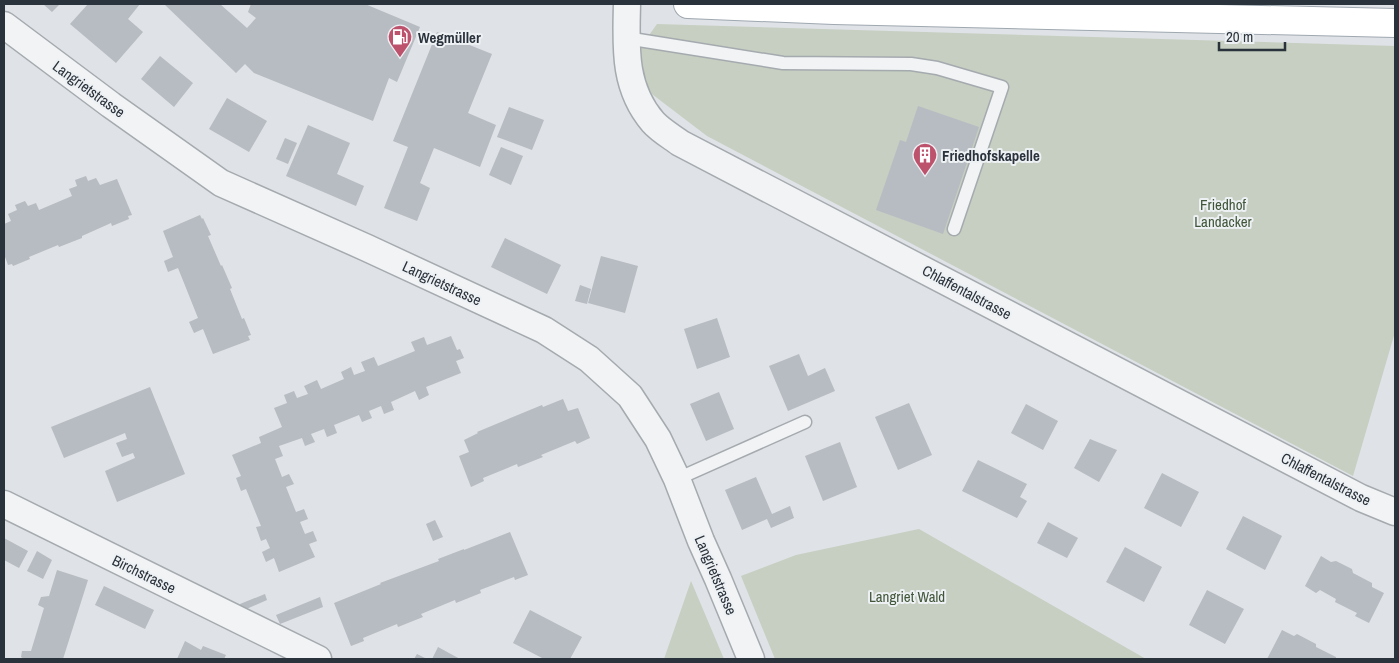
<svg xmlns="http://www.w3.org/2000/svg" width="1399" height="663" font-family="'Archivo Narrow',sans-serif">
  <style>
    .green { fill: #c6cfc1 }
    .building { fill: #b7bcc2 }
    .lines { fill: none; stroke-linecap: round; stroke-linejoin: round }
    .service-casing { stroke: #a5aaaf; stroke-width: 15 }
    .minor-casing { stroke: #a5aaaf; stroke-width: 29 }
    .primary-casing { stroke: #9fa8b0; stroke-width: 30 }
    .service { stroke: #f1f3f5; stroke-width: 12 }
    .minor { stroke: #f1f3f5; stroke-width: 26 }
    .primary { stroke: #fff; stroke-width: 28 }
    .labels { text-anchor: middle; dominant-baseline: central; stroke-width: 4; stroke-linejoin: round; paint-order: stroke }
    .poi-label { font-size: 15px; font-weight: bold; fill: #2a323b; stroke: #eef1f4; text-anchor: start }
    .street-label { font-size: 15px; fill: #2a323b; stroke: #eef1f4 }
    .park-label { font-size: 15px; fill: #415539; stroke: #eef1f4 }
  </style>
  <rect width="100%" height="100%" fill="#dfe2e6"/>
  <!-- green -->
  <path class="green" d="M657,24L1395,46V332L1353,476L707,136L644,88L640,48Z
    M919,529L1146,659H775L741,576L796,555Z
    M691,581L724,659H664Z"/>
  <!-- building -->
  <path class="building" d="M43,4H60L52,12Z
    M88,4H140L128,19L143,32L116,63L70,24Z
    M164,4H220L247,28L256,18L248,12L251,4H365L420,27L397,82L389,78L373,121L254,73L245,64L236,73Z
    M437,32L492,54L468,113L496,125L480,167L434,148L420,183L430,188L417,221L384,208L408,147L393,141Z
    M160,56L193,83L174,107L141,79Z
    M227,98L267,121L249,152L209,129Z
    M918,106L979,127L943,234L876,210L900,140L906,142Z
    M509,107L544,120L532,150L497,137Z
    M308,125L350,143L337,174L364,186L356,206L286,176Z
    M285,138L297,143L288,164L276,159Z
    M501,147L523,156L511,185L489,175Z
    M86,176L88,181L96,178L100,185L117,179L132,215L128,216L129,219L112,226L111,223L82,236V238L59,247L58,245L29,257L30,259L13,266L12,264L8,265L4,254V224L11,221L8,214L17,210L15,205L25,201L28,206L36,203L39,210L72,196L69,189L77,186L75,180Z
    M200,215L202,219L203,218L211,235L208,236L221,266L222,265L232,288L230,289L242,319L244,318L251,335L248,336L250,340L213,354L203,329L194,333L189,322L198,318L178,268L168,272L164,261L173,257L163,231Z
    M505,238L561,265L547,294L491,267Z
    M601,256L638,266L625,313L588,303Z
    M580,285L591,289L587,304L575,301Z
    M717,318L730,357L697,369L684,329Z
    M451,336L457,350L460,349L464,358L456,361L461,373L426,387L429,395L419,400L415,391L391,402L394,410L384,414L381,406L369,411L372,418L362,422L359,415L334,425L337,433L327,437L324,429L311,434L315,442L305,446L302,438L279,446L283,456L275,459L282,477L289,474L294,484L286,487L296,512L304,509L308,519L300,522L305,534L313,531L317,541L309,544L315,557L279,572L274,558L266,562L262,552L270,548L266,539L261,541L256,527L261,526L246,489L241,491L236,478L241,476L232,455L261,443L259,437L282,427L274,408L287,403L284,395L294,391L297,398L308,394L304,386L317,380L321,389L344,379L341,372L351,367L354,375L365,371L361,362L374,357L378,366L415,351L411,342L424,337L427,345Z
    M799,354L808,376L825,368L835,391L788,411L769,366Z
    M150,387L185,474L117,502L105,471L135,458L133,453L122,457L116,443L127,439L125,433L64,458L51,427Z
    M719,392L734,429L706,441L690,404Z
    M563,399L568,411L578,408L590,438L577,444L575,441L541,455L543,457L518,467L517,464L483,478L484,481L471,487L459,456L469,452L464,440L478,433L477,432L542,405L543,407Z
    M909,403L932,455L898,470L875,417Z
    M1026,404L1058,421L1043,450L1011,433Z
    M1090,439L1117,450L1099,482L1074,468Z
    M840,442L857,487L823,501L805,456Z
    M978,460L1027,484L1020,497L1027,501L1017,518L962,491Z
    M1162,473L1199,492L1181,527L1144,508Z
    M756,477L772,514L790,506L794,518L771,528L767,519L742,530L725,490Z
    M1243,516L1282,536L1265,570L1226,549Z
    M435,520L443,537L433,541L426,524Z
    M1048,522L1078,538L1067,558L1037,543Z
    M510,532L528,575L515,580L514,577L480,590L481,593L456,603L455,600L421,614L423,617L398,627L397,624L363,638L364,641L351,646L334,603L381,584L380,583L439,561L438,559L464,549V550Z
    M4,538L28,551L19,568L4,560Z
    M1125,547L1162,567L1144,602L1106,582Z
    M37,551L52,560L43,579L27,571Z
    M1321,556L1331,562L1336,561L1352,569L1353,573L1372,583V587L1384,593L1369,623L1355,616L1357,613L1335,602L1336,599L1320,590L1316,593L1305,586Z
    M57,570L88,580L63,659H24L21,657L22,651H31L44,608L38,605L41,597L49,596Z
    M104,586L154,610L145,629L95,605Z
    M1207,590L1244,609L1225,644L1189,625Z
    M265,594L267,600L242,611L240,604Z
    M320,597L323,607L280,624L276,615Z
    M530,610L582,637L570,659H544L513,643Z
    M1282,630L1294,636L1297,634L1316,644V647L1336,657V659H1267Z
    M185,641L201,650L203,646L226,655L224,659H177Z
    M438,647L460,659H432Z
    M417,654L427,659H414Z"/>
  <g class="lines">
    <defs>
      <path id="service" d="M626,38L783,63L911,64L937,68L1002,87L954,229
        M677,479L805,422"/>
      <path id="minor" d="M627,4C626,46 623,87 653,122C660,130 672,137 680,143L1361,498L1395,512
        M4,25L111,105L221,183L367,248L544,330L589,359L630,396L658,439L677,479L701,541L718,579L751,659
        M4,504L318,659"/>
      <path id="primary" d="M688,4L834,10L1395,23"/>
    </defs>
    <!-- service casing -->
    <use href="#service" class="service-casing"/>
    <!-- minor casing -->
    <use href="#minor" class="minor-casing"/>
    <!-- primary casing -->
    <use href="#primary" class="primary-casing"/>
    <!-- service -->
    <use href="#service" class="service"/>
    <!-- minor -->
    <use href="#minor" class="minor"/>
    <!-- primary -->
    <use href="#primary" class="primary"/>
  </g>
  <!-- icons -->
  <defs>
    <symbol id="fuel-pin" viewBox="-11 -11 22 30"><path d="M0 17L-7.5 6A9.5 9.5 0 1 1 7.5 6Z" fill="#bd526d" stroke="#eef1f4"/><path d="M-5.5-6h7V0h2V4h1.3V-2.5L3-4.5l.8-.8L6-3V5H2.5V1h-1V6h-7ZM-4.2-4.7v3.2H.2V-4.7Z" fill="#fff"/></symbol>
    <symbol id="building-pin" viewBox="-11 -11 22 30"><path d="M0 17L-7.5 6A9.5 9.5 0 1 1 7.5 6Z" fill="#bd526d" stroke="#eef1f4"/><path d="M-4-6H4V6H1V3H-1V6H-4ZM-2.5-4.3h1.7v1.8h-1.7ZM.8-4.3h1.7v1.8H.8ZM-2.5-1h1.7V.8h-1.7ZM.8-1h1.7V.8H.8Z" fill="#fff"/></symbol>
  </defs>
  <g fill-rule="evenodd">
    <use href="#fuel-pin" x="386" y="23" width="28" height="38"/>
    <use href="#building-pin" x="911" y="141" width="28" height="38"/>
  </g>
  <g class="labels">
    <!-- poi labels -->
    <g class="poi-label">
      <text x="418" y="37">Wegmüller</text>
      <text x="942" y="155">Friedhofskapelle</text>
    </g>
    <!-- street labels -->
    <g class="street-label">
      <text transform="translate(89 89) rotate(36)">Langrietstrasse</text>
      <text transform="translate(442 283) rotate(25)">Langrietstrasse</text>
      <text transform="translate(967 292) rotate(28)">Chlaffentalstrasse</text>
      <text transform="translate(1326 479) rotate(27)">Chlaffentalstrasse</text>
      <text transform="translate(144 574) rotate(26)">Birchstrasse</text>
      <text transform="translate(716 575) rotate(67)">Langrietstrasse</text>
    </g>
    <!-- park labels -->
    <g class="park-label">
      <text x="1223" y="204">Friedhof<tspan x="1223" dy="17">Landacker</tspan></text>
      <text x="907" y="596">Langriet Wald</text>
    </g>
  </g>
  <!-- border -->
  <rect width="1399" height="663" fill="none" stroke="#2a323b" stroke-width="10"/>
  <!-- scale -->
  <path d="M1219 42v8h66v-8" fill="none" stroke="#2a323b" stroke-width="2.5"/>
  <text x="1226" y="42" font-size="15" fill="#2a323b" stroke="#eef1f4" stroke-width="4" paint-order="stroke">20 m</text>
</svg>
